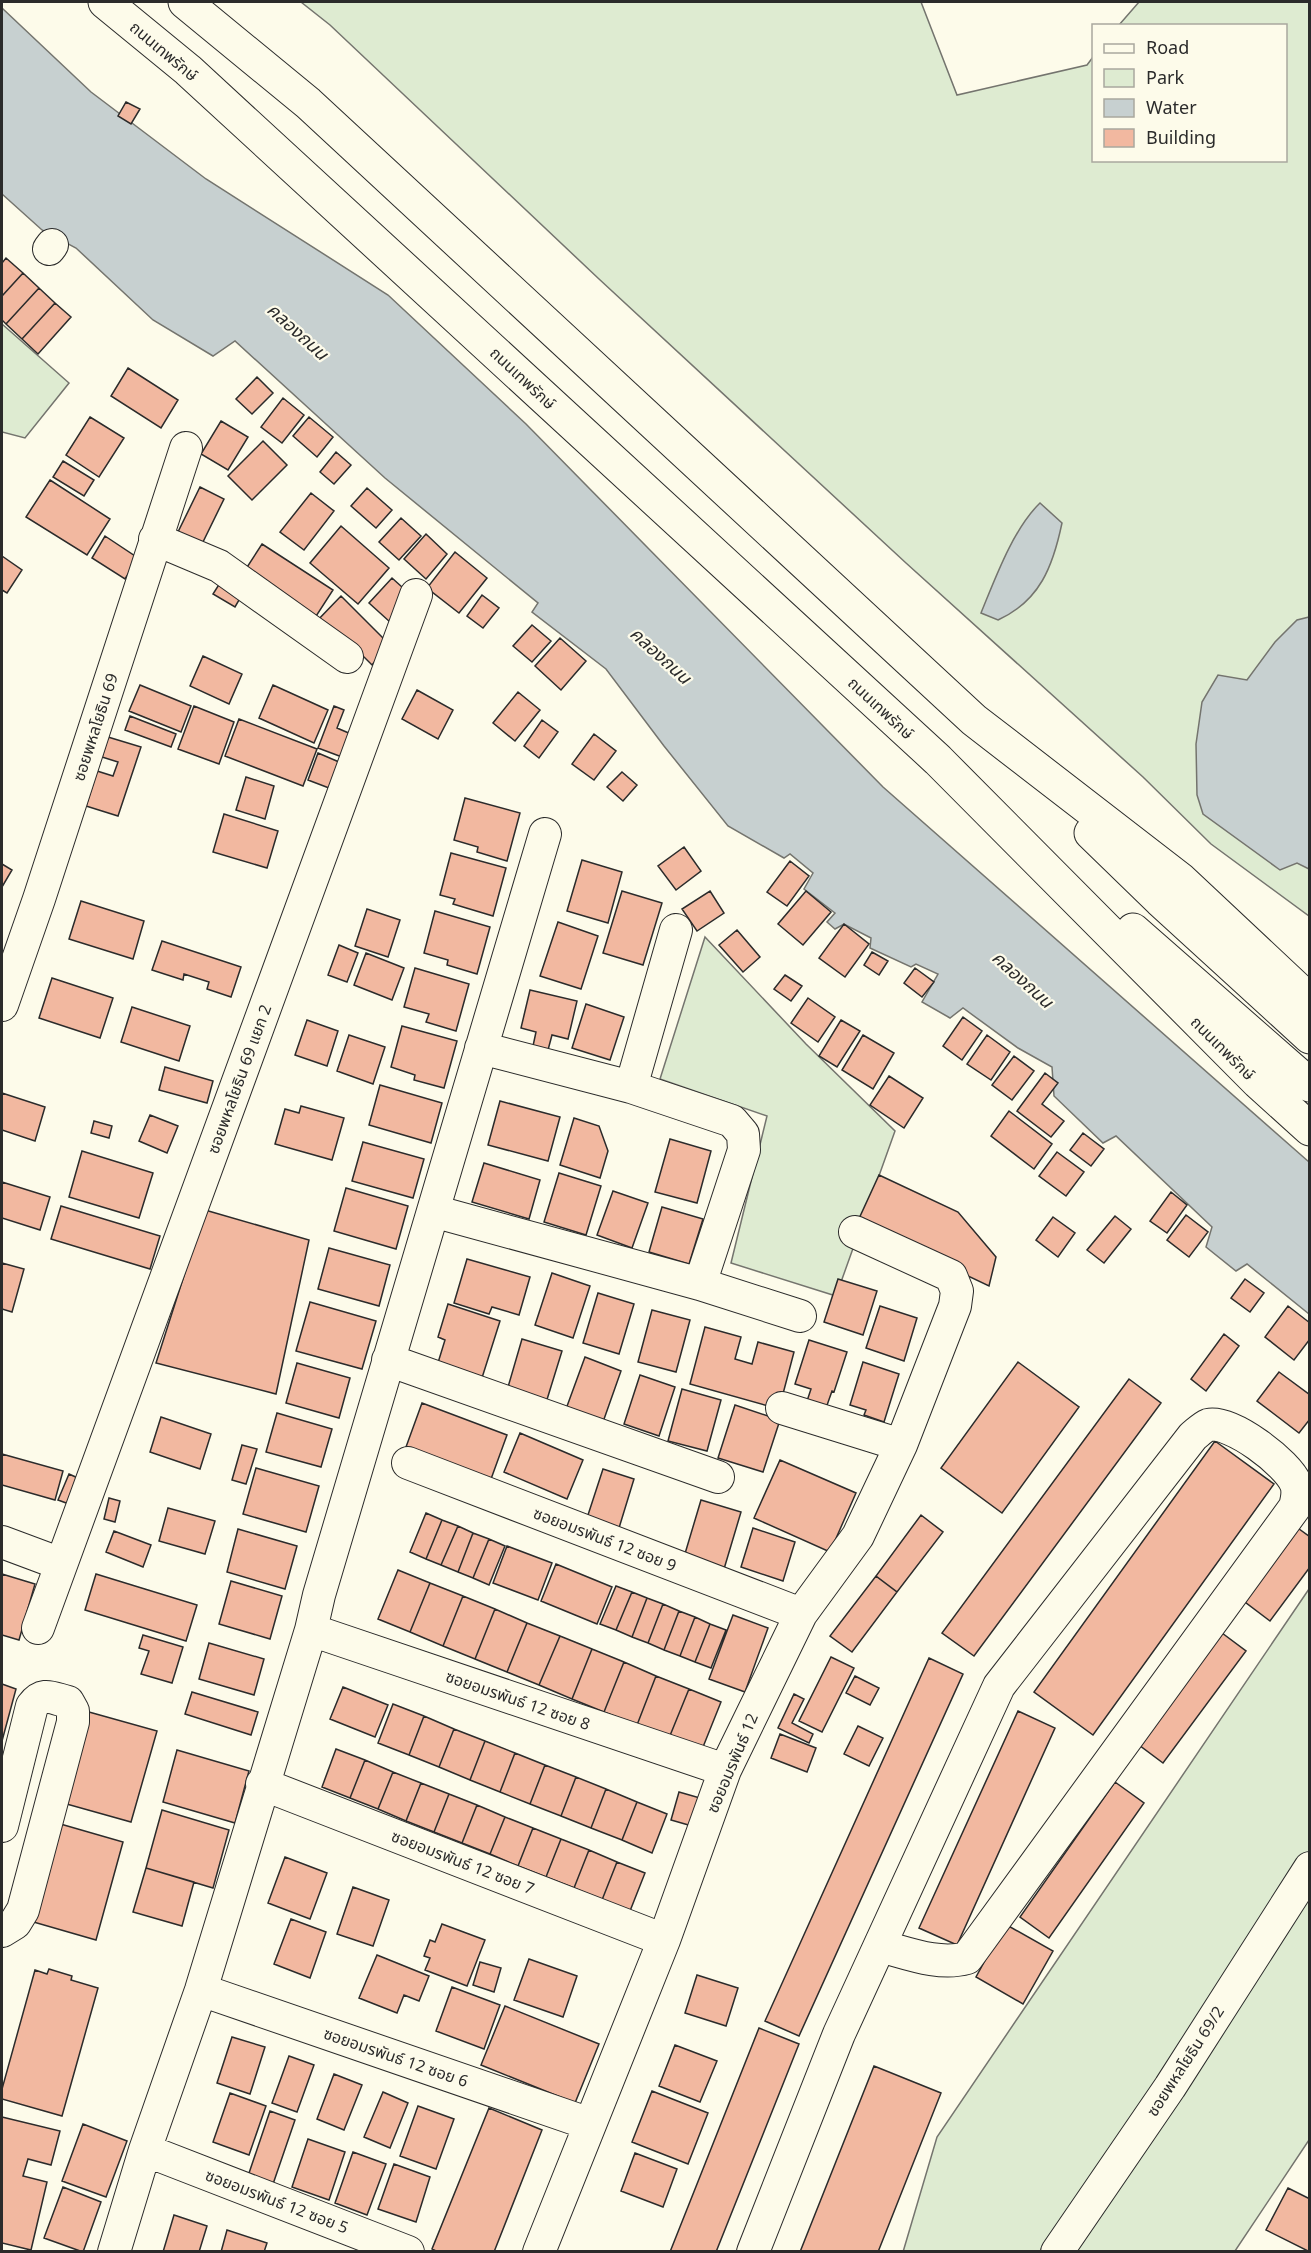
<svg xmlns="http://www.w3.org/2000/svg" width="1311" height="2253" font-family="'Noto Sans','Noto Sans Thai',sans-serif">
  <style>
    .green { fill: #deebd1; stroke: #74746e; stroke-width: 1.5 }
    .water { fill: #c7d0d0; stroke: #74746e; stroke-width: 1.5 }
    .building { fill: #f2b8a0; stroke: #2b2b2b; stroke-width: 1.5 }
    .lines { fill: none; stroke-linecap: round; stroke-linejoin: round }
    .minor-casing { stroke: #2b2b2b; stroke-width: 34 }
    .major-casing { stroke: #2b2b2b; stroke-width: 35 }
    .minor { stroke: #fdfbea; stroke-width: 32 }
    .major { stroke: #fdfbea; stroke-width: 33 }
    .labels { text-anchor: middle; dominant-baseline: central; stroke-width: 4.5; stroke-linejoin: round; paint-order: stroke }
    .street-label { font-size: 16px; fill: #2b2b2b; stroke: #fdfbea }
    .water-label { font-size: 18px; font-style: italic; fill: #2b2b2b; stroke: #fdfbea }
  </style>
  <rect width="100%" height="100%" fill="#fdfbea"/>
  <!-- green -->
  <path class="green" d="M301,2H921L957,95L1087,65L1093,57L1094,160H1286V26L1119,25L1139,2H1309V916L1211,844L1143,777L906,563L599,279L330,25Z
    M2,324L69,383L25,438L2,432Z
    M705,937L806,1044L895,1131L836,1296L731,1263L767,1116L660,1079Z
    M1309,1589V2140L1235,2251L903,2252L937,2137Z"/>
  <!-- water -->
  <path class="water" d="M2,8L91,92L206,179L388,295L526,424L883,787L1309,1162V1314L1247,1264L1236,1271L1206,1247L1212,1227L1116,1136L1103,1143L1054,1096L1052,1067L1018,1048L963,1008L950,1018L922,1002L938,974L916,964L911,967L870,948L871,938L844,924L835,929L827,922L835,913L804,889L813,873L790,854L784,858L728,826L664,746L606,669L532,612L538,603L385,478L235,341L213,356L153,320L76,248L42,230L2,194Z
    M1040,503L1062,523C1053,566 1040,601 998,620L981,613C995,579 1013,529 1040,503Z
    M1309,617V869L1297,863L1280,870L1203,814L1197,795L1196,744L1202,702L1218,675L1247,680L1275,642L1297,620Z"/>
  <!-- building -->
  <path class="building" d="M126,102L140,109L131,124L118,116Z
    M6,258L23,273L2,296V263Z
    M23,273L39,288L6,324L2,320V296Z
    M39,288L55,303L22,339L6,324Z
    M55,303L71,317L38,354L22,339Z
    M128,368L178,400L161,428L111,396Z
    M257,377L273,393L252,414L236,399Z
    M283,398L304,415L282,443L261,427Z
    M90,417L124,438L99,477L66,455Z
    M309,417L333,437L317,457L293,436Z
    M221,421L248,437L228,470L201,454Z
    M263,441L287,465L252,500L228,476Z
    M336,452L351,465L334,484L320,472Z
    M63,461L94,480L84,496L53,477Z
    M50,480L110,519L87,555L26,517Z
    M200,487L224,499L201,546L177,534Z
    M367,488L392,510L376,528L351,506Z
    M311,493L334,511L304,550L280,532Z
    M401,518L421,536L399,560L379,542Z
    M341,526L389,568L358,604L310,563Z
    M426,534L447,554L426,579L404,559Z
    M105,536L138,558L125,579L92,558Z
    M262,544L333,590L311,624L240,578Z
    M455,552L487,578L459,613L427,588Z
    M2,556L22,570L7,593L2,590Z
    M225,575L246,588L235,607L213,594Z
    M392,578L412,596L390,622L369,603Z
    M482,595L499,608L483,628L467,616Z
    M341,596L389,644L372,665L356,649L316,622Z
    M532,625L551,641L532,662L513,646Z
    M560,638L586,661L561,690L535,666Z
    M203,656L242,674L229,704L190,686Z
    M140,685L191,706L181,732L129,711Z
    M273,685L328,710L314,743L259,718Z
    M417,690L453,710L438,739L402,719Z
    M518,692L540,710L515,741L493,723Z
    M194,706L234,722L219,764L178,749Z
    M334,706L344,710L337,728L351,734L342,757L318,748Z
    M130,716L176,734L171,747L125,730Z
    M239,719L317,749L303,786L225,756Z
    M542,720L558,732L539,758L524,746Z
    M594,734L616,751L594,780L572,764Z
    M108,737L141,747L118,816L86,806L97,771L113,776L118,762L102,757Z
    M318,753L339,762L329,788L308,780Z
    M622,772L637,785L623,801L607,787Z
    M246,777L274,786L265,819L236,810Z
    M465,798L520,813L507,861L477,852L478,847L454,840Z
    M224,814L278,831L267,868L213,852Z
    M684,847L701,871L676,890L658,866Z
    M451,853L506,868L493,916L453,904L455,899L440,895Z
    M582,860L622,872L608,923L567,911Z
    M790,861L809,876L787,906L767,892Z
    M2,864L12,870L2,887Z
    M622,891L662,903L643,965L603,953Z
    M710,891L724,913L697,931L682,909Z
    M806,891L831,912L803,945L778,924Z
    M81,901L144,921L133,959L69,939Z
    M367,909L400,920L388,957L355,946Z
    M435,911L490,927L477,974L447,965L448,960L424,953Z
    M558,922L598,936L581,989L540,976Z
    M844,924L869,944L845,977L819,958Z
    M737,930L760,957L743,972L719,945Z
    M162,941L241,967L231,997L207,989L209,982L184,974L183,980L152,970Z
    M339,945L358,953L347,982L328,975Z
    M872,952L888,961L879,975L864,965Z
    M366,953L404,968L392,1000L354,985Z
    M415,968L469,984L456,1031L426,1022L429,1014L404,1007Z
    M915,968L934,982L922,997L904,983Z
    M785,975L802,986L791,1001L774,989Z
    M52,978L113,998L100,1038L39,1018Z
    M530,990L577,1001L568,1039L552,1035L548,1050L533,1046L536,1032L521,1028Z
    M808,998L835,1017L818,1042L791,1023Z
    M586,1004L624,1017L610,1060L572,1048Z
    M132,1007L190,1026L179,1061L121,1042Z
    M963,1017L982,1031L962,1060L943,1046Z
    M307,1020L338,1031L327,1066L295,1055Z
    M841,1020L860,1031L837,1067L819,1056Z
    M402,1026L457,1041L444,1088L414,1080L415,1075L391,1067Z
    M349,1035L385,1047L373,1084L337,1071Z
    M863,1035L894,1053L873,1089L842,1070Z
    M987,1035L1010,1052L991,1080L967,1064Z
    M1014,1056L1034,1071L1012,1100L992,1085Z
    M165,1067L213,1081L207,1103L159,1090Z
    M1045,1073L1058,1083L1042,1104L1064,1121L1051,1137L1017,1111Z
    M889,1076L923,1098L904,1128L870,1105Z
    M380,1085L442,1103L431,1143L369,1125Z
    M2,1093L45,1107L35,1141L2,1130Z
    M500,1101L560,1117L548,1161L488,1145Z
    M301,1106L344,1118L332,1160L275,1144L285,1109L299,1113Z
    M1009,1111L1052,1144L1034,1169L991,1136Z
    M150,1115L178,1126L167,1153L139,1141Z
    M574,1118L599,1126L608,1151L600,1178L560,1165Z
    M94,1121L112,1126L109,1138L91,1133Z
    M1083,1133L1104,1149L1091,1166L1070,1150Z
    M670,1139L711,1151L697,1203L655,1192Z
    M363,1142L424,1159L413,1198L352,1181Z
    M82,1151L153,1173L139,1218L69,1197Z
    M1057,1152L1084,1172L1066,1196L1039,1176Z
    M484,1163L540,1180L529,1219L472,1202Z
    M559,1173L601,1186L586,1235L544,1222Z
    M879,1175L958,1212L996,1257L989,1286L857,1223Z
    M2,1182L50,1197L40,1230L2,1218Z
    M346,1188L408,1206L396,1249L334,1231Z
    M613,1191L648,1203L632,1248L597,1235Z
    M1171,1192L1187,1205L1167,1233L1150,1221Z
    M61,1206L160,1236L150,1269L51,1239Z
    M662,1207L703,1219L689,1264L649,1252Z
    M205,1210L309,1240L276,1394L156,1363Z
    M1186,1215L1208,1232L1189,1257L1167,1240Z
    M1115,1216L1131,1229L1104,1263L1087,1250Z
    M1053,1217L1075,1233L1058,1257L1036,1240Z
    M329,1248L390,1265L379,1306L318,1289Z
    M467,1259L530,1277L519,1315L492,1307L489,1314L454,1303Z
    M2,1263L24,1269L12,1312L2,1309Z
    M552,1273L590,1286L573,1338L535,1325Z
    M838,1279L877,1291L863,1335L824,1322Z
    M1245,1279L1264,1293L1250,1312L1231,1298Z
    M598,1293L634,1304L619,1354L583,1343Z
    M310,1302L376,1321L362,1369L296,1351Z
    M448,1304L500,1321L481,1381L437,1366L445,1340L438,1337Z
    M880,1306L917,1318L904,1361L866,1348Z
    M1288,1306L1310,1323V1339L1294,1360L1265,1337Z
    M652,1310L690,1320L676,1372L638,1362Z
    M705,1327L741,1337L735,1359L752,1364L758,1342L794,1352L779,1409L690,1384Z
    M1224,1334L1239,1346L1206,1391L1191,1379Z
    M522,1339L562,1351L545,1406L506,1394Z
    M809,1340L847,1352L834,1392L832,1391L825,1411L806,1404L811,1389L795,1384Z
    M585,1357L621,1371L603,1422L566,1409Z
    M863,1362L899,1374L884,1422L864,1415L866,1410L850,1405Z
    M1018,1362L1079,1407L1002,1513L941,1468Z
    M297,1363L350,1378L339,1418L286,1403Z
    M1279,1372L1310,1395V1419L1299,1433L1257,1401Z
    M640,1375L675,1387L659,1436L624,1424Z
    M1129,1379L1161,1403L974,1656L942,1633Z
    M682,1389L721,1400L707,1451L668,1441Z
    M422,1403L507,1435L491,1479L406,1447Z
    M735,1405L780,1420L763,1472L718,1458Z
    M277,1413L332,1429L321,1467L266,1452Z
    M161,1417L211,1434L200,1469L150,1452Z
    M520,1433L583,1460L567,1499L504,1472Z
    M1215,1441L1274,1484L1093,1735L1034,1692Z
    M242,1445L257,1449L246,1484L232,1480Z
    M2,1454L63,1471L55,1500L2,1485Z
    M780,1460L856,1493L830,1552L754,1518Z
    M256,1468L319,1486L306,1532L243,1514Z
    M603,1469L634,1479L619,1528L587,1518Z
    M69,1474L80,1479L69,1504L58,1500Z
    M109,1498L120,1501L115,1522L104,1519Z
    M701,1500L741,1512L724,1569L684,1557Z
    M168,1508L215,1521L205,1554L159,1541Z
    M426,1513L442,1520L426,1559L410,1552Z
    M921,1515L943,1532L897,1592L876,1576Z
    M442,1520L458,1526L441,1565L426,1559Z
    M458,1526L473,1533L458,1572L441,1565Z
    M1295,1526L1310,1537V1567L1270,1621L1241,1599Z
    M753,1528L795,1542L783,1581L741,1567Z
    M238,1529L297,1546L285,1589L227,1572Z
    M114,1531L151,1545L143,1567L106,1552Z
    M473,1533L489,1539L473,1578L458,1572Z
    M489,1539L505,1546L489,1585L473,1578Z
    M507,1546L552,1563L538,1600L493,1583Z
    M556,1564L612,1587L597,1624L541,1601Z
    M398,1570L430,1583L410,1632L378,1619Z
    M2,1574L35,1584L19,1640L2,1635Z
    M96,1574L197,1605L186,1641L85,1610Z
    M876,1576L897,1592L852,1652L830,1636Z
    M231,1581L282,1596L270,1639L219,1624Z
    M430,1583L463,1596L443,1646L410,1632Z
    M616,1586L632,1592L616,1630L600,1624Z
    M632,1592L647,1598L632,1637L616,1630Z
    M463,1596L495,1609L475,1659L443,1646Z
    M647,1598L663,1604L648,1643L632,1637Z
    M663,1604L679,1611L664,1650L648,1643Z
    M495,1609L527,1623L507,1672L475,1659Z
    M679,1611L695,1617L680,1656L664,1650Z
    M733,1615L768,1628L745,1692L709,1679Z
    M695,1617L710,1624L695,1662L680,1656Z
    M527,1623L560,1636L539,1685L507,1672Z
    M710,1624L726,1630L711,1668L695,1662Z
    M1218,1630L1246,1651L1163,1763L1135,1742Z
    M143,1635L183,1647L172,1683L141,1674L149,1651L139,1648Z
    M560,1636L592,1649L572,1699L539,1685Z
    M209,1643L264,1659L254,1695L199,1679Z
    M592,1649L624,1662L604,1712L572,1699Z
    M831,1657L854,1668L822,1732L799,1721Z
    M929,1658L963,1674L799,2036L765,2021Z
    M624,1662L656,1676L637,1725L604,1712Z
    M656,1676L689,1689L669,1738L637,1725Z
    M855,1676L879,1688L870,1705L846,1693Z
    M2,1684L16,1689L2,1741Z
    M343,1687L388,1705L375,1737L330,1719Z
    M689,1689L721,1702L701,1752L669,1738Z
    M192,1692L258,1712L251,1735L185,1714Z
    M794,1694L804,1699L792,1723L813,1734L809,1743L778,1728Z
    M393,1704L424,1716L409,1755L378,1743Z
    M1018,1711L1055,1728L957,1945L919,1928Z
    M89,1712L157,1731L131,1822L63,1803Z
    M424,1716L454,1729L439,1767L409,1755Z
    M858,1726L883,1738L869,1766L844,1754Z
    M454,1729L485,1741L470,1780L439,1767Z
    M780,1734L816,1748L807,1772L771,1758Z
    M485,1741L515,1753L500,1792L470,1780Z
    M336,1749L365,1760L350,1798L322,1787Z
    M177,1750L249,1771L235,1823L163,1802Z
    M515,1753L545,1765L530,1804L500,1792Z
    M365,1760L393,1772L378,1809L350,1798Z
    M545,1765L576,1777L561,1816L530,1804Z
    M393,1772L421,1783L406,1821L378,1809Z
    M576,1777L606,1789L591,1828L561,1816Z
    M1115,1782L1144,1803L1049,1938L1020,1917Z
    M421,1783L449,1794L434,1832L406,1821Z
    M606,1789L637,1802L622,1840L591,1828Z
    M679,1792L700,1798L692,1826L671,1820Z
    M449,1794L477,1805L462,1843L434,1832Z
    M637,1802L667,1814L652,1853L622,1840Z
    M477,1805L505,1817L490,1854L462,1843Z
    M162,1810L229,1830L213,1888L146,1868Z
    M505,1817L533,1828L518,1866L490,1854Z
    M57,1823L123,1842L96,1940L30,1921Z
    M533,1828L561,1839L546,1877L518,1866Z
    M561,1839L589,1850L574,1888L546,1877Z
    M589,1850L617,1862L602,1900L574,1888Z
    M285,1857L327,1873L310,1919L268,1903Z
    M617,1862L645,1873L630,1911L602,1900Z
    M146,1868L194,1882L182,1926L133,1912Z
    M353,1887L389,1900L373,1946L337,1934Z
    M291,1919L326,1932L310,1978L274,1964Z
    M442,1924L485,1940L467,1986L425,1970L430,1958L424,1956L430,1940L435,1942Z
    M1005,1924L1053,1951L1023,2004L976,1977Z
    M377,1955L429,1976L419,2001L404,1995L397,2013L359,1998Z
    M529,1959L577,1976L563,2017L514,2000Z
    M480,1962L501,1968L494,1992L473,1985Z
    M49,1969L72,1976L71,1980L98,1988L62,2116L2,2099V2089L35,1970L47,1974Z
    M697,1975L738,1988L726,2026L685,2013Z
    M452,1987L500,2005L484,2049L436,2031Z
    M505,2006L599,2044L575,2103L481,2065Z
    M759,2028L799,2044L716,2252H670Z
    M232,2037L265,2047L250,2094L217,2083Z
    M675,2045L717,2061L700,2102L659,2086Z
    M289,2056L314,2065L297,2112L272,2103Z
    M874,2066L941,2093L878,2252H800Z
    M334,2074L362,2085L344,2130L317,2119Z
    M652,2091L708,2113L688,2164L632,2142Z
    M383,2092L408,2103L390,2148L364,2137Z
    M230,2093L266,2106L249,2155L213,2142Z
    M418,2106L454,2119L436,2169L400,2156Z
    M489,2108L542,2130L494,2252H438L432,2249Z
    M270,2111L295,2120L272,2187L247,2179Z
    M2,2117L60,2131L51,2165L28,2159L23,2176L47,2182L31,2250L2,2243Z
    M83,2124L127,2141L106,2197L62,2181Z
    M308,2139L345,2152L329,2200L292,2187Z
    M353,2152L386,2164L367,2215L335,2203Z
    M635,2153L677,2169L663,2207L621,2191Z
    M394,2164L430,2177L416,2222L378,2209Z
    M63,2187L101,2202L83,2252L44,2238Z
    M1288,2188L1310,2199V2252L1266,2230Z
    M174,2215L207,2226L199,2252H163Z
    M227,2230L267,2243L264,2252H221Z"/>
  <g class="lines">
    <defs>
      <path id="minor" d="M49,249L52,245
        M155,539L219,566L347,657
        M2,1005L39,899L186,448
        M481,1048L631,1087L732,1121L743,1134L744,1150L700,1284
        M631,1087L676,930
        M433,1211L700,1284L800,1316
        M388,1360L718,1477
        M782,1408L901,1445
        M408,1463L801,1614
        M2,1542L61,1564
        M38,1628L416,595
        M311,1630L725,1770
        M262,1784L664,1940
        M2,1826L32,1706C43,1691 52,1698 68,1702L73,1711V1722L23,1910L15,1923L2,1931
        M201,1990L590,2124
        M145,2150L408,2252
        M114,2252L145,2150L201,1990L311,1630L319,1595L545,834
        M539,2252L664,1940L725,1770L801,1614L858,1536L901,1445L955,1306L957,1291L951,1276L855,1232
        M753,2252L839,2034L999,1686L1193,1436C1197,1433 1203,1427 1208,1425C1231,1420 1288,1463 1296,1484C1299,1492 1297,1499 1295,1507L967,1958C939,1966 907,1953 880,1946
        M1057,2252L1170,2087L1310,1868"/>
      <path id="major" d="M105,2L188,70L938,760L1258,1082L1310,1129
        M185,2L308,103L974,720L1180,879L1310,1001
        M1091,833L1160,900L1310,1037
        M1133,930L1310,1085"/>
    </defs>
    <!-- minor casing -->
    <use href="#minor" class="minor-casing"/>
    <!-- major casing -->
    <use href="#major" class="major-casing"/>
    <!-- minor -->
    <use href="#minor" class="minor"/>
    <!-- major -->
    <use href="#major" class="major"/>
  </g>
  <g class="labels">
    <!-- street labels -->
    <g class="street-label">
      <text transform="translate(164 51) rotate(40)">ถนนเทพรักษ์</text>
      <text transform="translate(523 378) rotate(43)">ถนนเทพรักษ์</text>
      <text transform="translate(881 708) rotate(43)">ถนนเทพรักษ์</text>
      <text transform="translate(95 727) rotate(-72)">ซอยพหลโยธิน 69</text>
      <text transform="translate(1223 1048) rotate(45)">ถนนเทพรักษ์</text>
      <text transform="translate(239 1079) rotate(-70)">ซอยพหลโยธิน 69 แยก 2</text>
      <text transform="translate(605 1539) rotate(21)">ซอยอมรพันธ์ 12 ซอย 9</text>
      <text transform="translate(518 1700) rotate(19)">ซอยอมรพันธ์ 12 ซอย 8</text>
      <text transform="translate(732 1763) rotate(-67)">ซอยอมรพันธ์ 12</text>
      <text transform="translate(463 1862) rotate(21)">ซอยอมรพันธ์ 12 ซอย 7</text>
      <text transform="translate(396 2057) rotate(19)">ซอยอมรพันธ์ 12 ซอย 6</text>
      <text transform="translate(1185 2061) rotate(-57)">ซอยพหลโยธิน 69/2</text>
      <text transform="translate(277 2201) rotate(21)">ซอยอมรพันธ์ 12 ซอย 5</text>
    </g>
    <!-- water labels -->
    <g class="water-label">
      <text transform="translate(298 331) rotate(42)">คลองถนน</text>
      <text transform="translate(661 655) rotate(42)">คลองถนน</text>
      <text transform="translate(1023 979) rotate(42)">คลองถนน</text>
    </g>
  </g>
  <!-- border -->
  <rect width="1311" height="2253" fill="none" stroke="#2b2b2b" stroke-width="6"/>
  <!-- legend -->
  <rect x="1092" y="24" width="195" height="138" fill="#fdfbea" stroke="#a9a89e" stroke-width="1.5"/>
  <rect x="1104" y="44" width="30" height="9" fill="#fdfbea" stroke="#a9a89e" stroke-width="1.5"/>
  <text x="1146" y="54" font-size="18" fill="#2b2b2b">Road</text>
  <rect x="1104" y="69" width="30" height="18" fill="#deebd1" stroke="#a9a89e" stroke-width="1.5"/>
  <text x="1146" y="84" font-size="18" fill="#2b2b2b">Park</text>
  <rect x="1104" y="99" width="30" height="18" fill="#c7d0d0" stroke="#a9a89e" stroke-width="1.5"/>
  <text x="1146" y="114" font-size="18" fill="#2b2b2b">Water</text>
  <rect x="1104" y="129" width="30" height="18" fill="#f2b8a0" stroke="#a9a89e" stroke-width="1.5"/>
  <text x="1146" y="144" font-size="18" fill="#2b2b2b">Building</text>
</svg>
